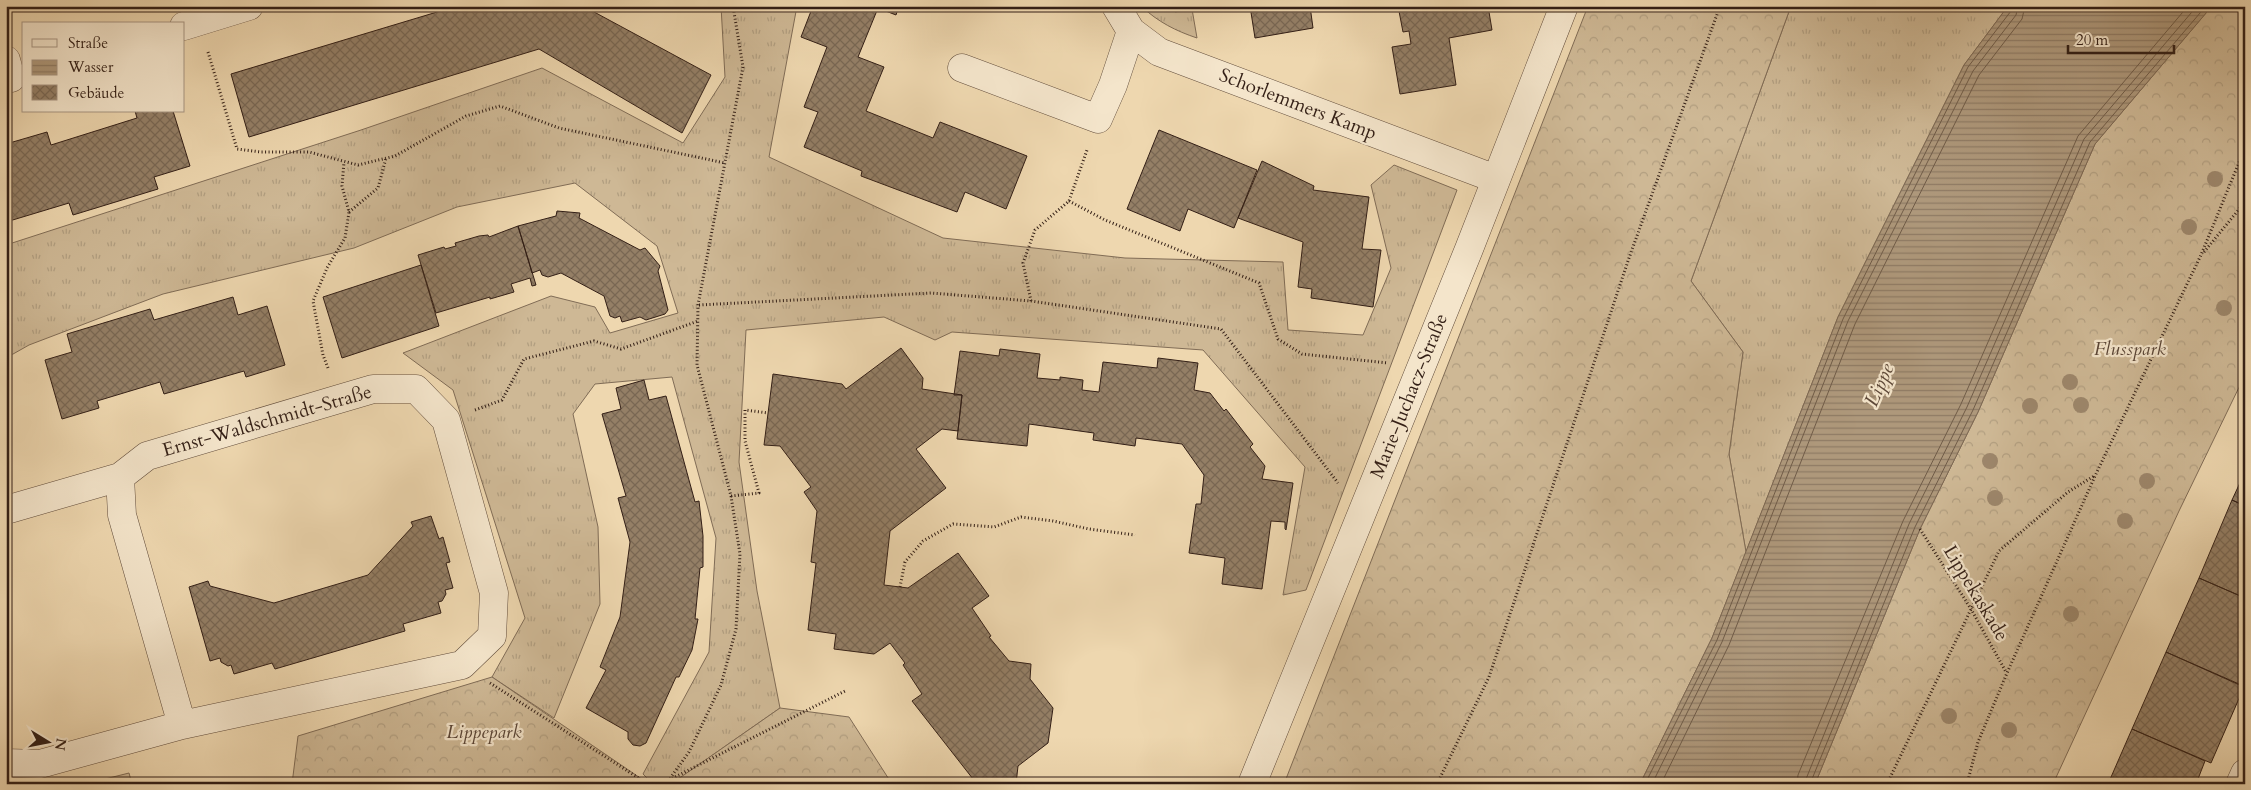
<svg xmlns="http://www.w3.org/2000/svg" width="2251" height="790" font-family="Cardo,serif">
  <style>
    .grass { fill: url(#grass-tufts); stroke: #806c56 }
    .forest { fill: url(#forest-crowns); stroke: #806c56 }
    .water { fill: url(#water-rules); stroke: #7d6853 }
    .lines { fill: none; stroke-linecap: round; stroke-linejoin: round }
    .shore { stroke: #705c48; stroke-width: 1 }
    .building { fill: url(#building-cross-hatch); stroke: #331f16 }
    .minor-casing { stroke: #624d3c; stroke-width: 29 }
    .path { stroke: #331f16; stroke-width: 3; stroke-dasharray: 1 2.5; stroke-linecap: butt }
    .minor { stroke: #f4e5cb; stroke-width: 28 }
    .tree { fill: #9d876c }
    .labels { text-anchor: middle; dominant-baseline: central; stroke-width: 4.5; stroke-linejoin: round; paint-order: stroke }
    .street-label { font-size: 19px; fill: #331f16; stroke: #f4e5cb }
    .park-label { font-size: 19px; font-style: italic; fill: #5a4536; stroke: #f4e5cb }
    .water-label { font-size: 20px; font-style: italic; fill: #5e4939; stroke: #f4e5cb }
  </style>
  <defs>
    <pattern id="grass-tufts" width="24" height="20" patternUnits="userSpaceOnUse" patternTransform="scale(1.25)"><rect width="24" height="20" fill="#ceb895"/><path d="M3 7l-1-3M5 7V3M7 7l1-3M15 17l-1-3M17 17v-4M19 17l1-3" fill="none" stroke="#b19e80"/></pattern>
    <pattern id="forest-crowns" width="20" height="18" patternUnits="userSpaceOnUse" patternTransform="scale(1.25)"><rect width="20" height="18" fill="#ceb895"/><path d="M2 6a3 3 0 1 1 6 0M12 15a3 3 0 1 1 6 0" fill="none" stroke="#b19e80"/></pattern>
    <pattern id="water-rules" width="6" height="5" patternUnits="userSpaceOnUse" patternTransform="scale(1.25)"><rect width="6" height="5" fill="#ae987b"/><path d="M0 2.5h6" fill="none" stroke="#8e7b64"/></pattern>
    <pattern id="building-cross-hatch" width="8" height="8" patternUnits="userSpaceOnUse" patternTransform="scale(1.25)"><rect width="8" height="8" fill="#947f66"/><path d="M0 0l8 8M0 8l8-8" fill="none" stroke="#796753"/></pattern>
  </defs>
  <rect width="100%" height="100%" fill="#eed7af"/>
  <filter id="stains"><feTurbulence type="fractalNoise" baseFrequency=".004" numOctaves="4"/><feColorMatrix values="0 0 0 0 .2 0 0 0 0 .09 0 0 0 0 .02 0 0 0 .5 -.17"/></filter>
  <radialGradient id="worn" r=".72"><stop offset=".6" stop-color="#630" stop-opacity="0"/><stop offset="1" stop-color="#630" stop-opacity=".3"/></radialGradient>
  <!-- grass -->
  <path class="grass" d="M721,6H797L769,157L943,238L1125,258L1283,262L1288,330L1363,335L1391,268L1371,185L1394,165L1457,190L1306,590L1283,595L1305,467L1203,350L952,332L935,340L884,317L746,330L739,462L757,591L780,708L671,784H653L643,774L709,652L716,538L672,377L595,384L573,414L598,527L600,604L554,718L492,677L525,618L453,390L403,353L551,296L595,307L610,333L678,313L657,246L575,183L457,207L354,248L163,294L29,345L6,358V245L361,130L542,68L683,143L725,77Z
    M1141,6H1174L1175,12L1192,9L1197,38C1176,31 1158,22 1141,6Z
    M1791,6H2008L1964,65L1838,317L1746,552L1729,454L1743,352L1691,281Z"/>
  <!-- forest -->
  <path class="forest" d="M1588,6H1791L1691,281L1743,352L1729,454L1746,552L1712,638L1640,784H1284Z
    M2212,6H2245V375L2179,511L2053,784H1815L1920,529L1978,412L2095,144Z
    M492,677L649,784H292L298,736Z
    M780,708L849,717L892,784H671Z
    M129,773L132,784H85Z"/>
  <!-- water -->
  <path class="water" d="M2008,6H2212L2095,144L1978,412L1920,529L1815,784H1640L1712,638L1838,317L1964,65Z"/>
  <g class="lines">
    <!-- shore -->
    <path class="shore" d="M1645,784L1717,640L1843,319L1968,67L2011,11V6
      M1652,784L1722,642L1848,321L1973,71L2016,15L2018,6
      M1661,784L1729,645L1855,324L1979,75L2022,19L2025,6
      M1797,784L1798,775L1903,521L1961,404L2078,136L2188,6
      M1804,784L1909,524L1967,407L2084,139L2197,6
      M1810,784L1915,527L1973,410L2090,142L2206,6"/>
  </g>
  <!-- building -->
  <path class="building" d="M457,6H583L711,75L682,133L539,49L249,137L231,74Z
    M813,6H899L896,15L878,8L858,57L884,67L866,111L933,138L940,122L1027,156L1006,209L965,192L957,212L861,176L862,171L804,147L818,112L804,107L827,47L801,37Z
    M1250,6H1310L1313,28L1255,38Z
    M1398,6H1488L1492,30L1449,38L1456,85L1400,94L1392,47L1411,44L1409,31L1403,32Z
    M135,111H173L190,166L154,177L158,189L73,215L69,203L6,222V144L47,132L51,145L137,118Z
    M1159,130L1257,170L1234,228L1188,209L1180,231L1127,209Z
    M1262,161L1314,186L1313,190L1369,197L1362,249L1381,250L1373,307L1311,298L1312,289L1298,287L1303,242L1238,218Z
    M557,211L580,213L579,218L640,250L645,248L660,266L658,271L668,310L665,314L646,320L640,317L622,322L620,316L615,318L610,316L604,296L561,273L548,277L542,275L540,270L532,273L518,226L556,216Z
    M518,226L536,285L532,286L530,278L511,284L514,292L490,299V297L436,313L418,255L444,247L445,249L456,246L455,243L479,236L488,235L489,237Z
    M421,265L439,326L342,358L323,297Z
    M233,297L238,315L267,306L285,365L246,377L244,371L164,394L160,382L97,401L99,408L62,419L45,360L72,352L67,334L150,309L154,320Z
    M901,348L923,378L922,389L962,395L958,431L942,429L916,449L946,488L890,531L884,585L908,588L958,553L989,596L972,608L991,636L989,637L1009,661L1031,664L1030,679L1053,708L1048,743L1018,766L1016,784L973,779L912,701L922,694L903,665L905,663L890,643L874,654L834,649L836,634L808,630L816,563L811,562L817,511L804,492L811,487L780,446L764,445L773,374L842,384L846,389Z
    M1000,349L1040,354L1037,378L1060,380V377L1083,380L1082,390L1099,392L1103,362L1157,368L1158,358L1198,363L1194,390L1210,393L1224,411L1226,409L1253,444L1250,447L1265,466L1262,479L1293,483L1286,530L1285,529V522L1271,521L1262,589L1222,584L1225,558L1189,553L1196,504H1201L1204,475L1182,444L1136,438L1135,446L1093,440L1094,433L1029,424L1027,446L957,439L962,395H954L960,351L999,356Z
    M644,380L649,400L666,396L695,502L699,501L703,536V567L700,568L695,619H698L692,650L679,677H676L646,743L640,746L633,745L628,739V732L586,708L606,670L600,667L620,617L630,542L618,498L626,496L602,414L621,409L616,388Z
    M2245,472V506L2232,500Z
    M2232,500L2245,506V598L2199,578Z
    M431,516L439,539L443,537L450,562L446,563L453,588L445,590L446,594L442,601L438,602L441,613L403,624L405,631L275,669L272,663L234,674L231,665L228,666L221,662L220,658L210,661L189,587L208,581L210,586L274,603L368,575L413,526L411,522Z
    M2199,578L2245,598V671L2239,684L2166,652Z
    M2166,652L2244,687L2211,763L2132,729Z
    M2132,729L2205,761L2196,784H2108Z"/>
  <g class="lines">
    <defs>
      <path id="minor" d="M1116,6L1131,31L1159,52L1496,179
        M184,26L249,6
        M6,60L11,78
        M962,68L1098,119L1113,85L1131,31
        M6,510L120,477
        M6,763L40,764L182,725L462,665L492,636L494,593L446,420L416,389H373L339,399L147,456L120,477L122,515L182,725
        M1252,784L1469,249L1564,6
        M2240,784L2245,773"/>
    </defs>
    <!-- minor casing -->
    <use href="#minor" class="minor-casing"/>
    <!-- path -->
    <path class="path" d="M208,52L237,149L261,152H309L358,165L395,156L466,116L500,106L559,128L725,163
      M1069,201L1105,220L1259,283L1278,339L1302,354L1388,363
      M349,212L378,188L386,158
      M2204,252L2245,202
      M1031,301L1023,263L1035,230L1069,201L1087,150
      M699,305L931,293L1031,301L1221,329L1338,483
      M328,368L323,355L313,301L327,268L345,238L349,212L342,186L344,162
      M475,410L502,400L524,359L594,341L621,349L698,321
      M731,496L759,493L745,441V410L768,413
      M1920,529L1971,609L2006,672
      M900,587L905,562L923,541L953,524L994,527L1021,517L1053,521L1089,529L1135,535
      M490,683L648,784
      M669,780L845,691
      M666,784L689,752L721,685L736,629L740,554L731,496L697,365L698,305L743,67L733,6
      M1437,784L1489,677L1629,258L1720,6
      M1887,784L1999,551L2068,492L2094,476
      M1967,784L1978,742L2007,673L2095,476L2201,255L2245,148"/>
    <!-- minor -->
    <use href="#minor" class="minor"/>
  </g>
  <!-- trees -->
  <g class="tree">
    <circle cx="2215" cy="179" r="8"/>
    <circle cx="2189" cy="227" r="8"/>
    <circle cx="2224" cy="308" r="8"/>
    <circle cx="2070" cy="382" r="8"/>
    <circle cx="2081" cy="405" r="8"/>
    <circle cx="2030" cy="406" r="8"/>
    <circle cx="1990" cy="461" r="8"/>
    <circle cx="2147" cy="481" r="8"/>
    <circle cx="1995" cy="498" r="8"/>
    <circle cx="2125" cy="521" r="8"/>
    <circle cx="2071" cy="614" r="8"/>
    <circle cx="1949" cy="716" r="8"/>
    <circle cx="2009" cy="730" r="8"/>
  </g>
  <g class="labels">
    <!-- street labels -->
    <g class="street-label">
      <text transform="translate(1298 104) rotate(21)">Schorlemmers Kamp</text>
      <text transform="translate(1409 396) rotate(-68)">Marie-Juchacz-Straße</text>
      <text transform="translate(267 421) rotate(-16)">Ernst-Waldschmidt-Straße</text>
      <text transform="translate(1976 593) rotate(59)">Lippekaskade</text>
    </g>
    <!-- park labels -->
    <g class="park-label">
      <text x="2130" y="349">Flusspark</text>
      <text x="484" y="732">Lippepark</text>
    </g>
    <!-- water labels -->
    <g class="water-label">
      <text transform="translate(1879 385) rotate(-66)">Lippe</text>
    </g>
  </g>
  <!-- margin -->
  <rect width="2251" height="790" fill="none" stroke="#eed7af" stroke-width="25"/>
  <rect x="8" y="8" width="2236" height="775" fill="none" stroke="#331f16" stroke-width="2.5"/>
  <rect x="12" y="12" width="2226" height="765" fill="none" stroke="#331f16"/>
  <!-- legend -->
  <rect x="22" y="22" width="162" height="90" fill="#f4e5cb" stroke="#a79683"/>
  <rect x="32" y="39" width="25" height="8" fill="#f4e5cb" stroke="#a79683"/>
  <text x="68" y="48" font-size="15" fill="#331f16">Straße</text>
  <rect x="32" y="60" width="25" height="15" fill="url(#water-rules)" stroke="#a79683"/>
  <text x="68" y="72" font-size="15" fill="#331f16">Wasser</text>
  <rect x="32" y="85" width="25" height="15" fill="url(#building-cross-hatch)" stroke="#a79683"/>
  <text x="68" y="98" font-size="15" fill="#331f16">Gebäude</text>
  <!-- north arrow -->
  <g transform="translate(48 742) rotate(100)" stroke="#f4e5cb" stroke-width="4" paint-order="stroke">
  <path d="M0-4L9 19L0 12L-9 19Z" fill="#331f16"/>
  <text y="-8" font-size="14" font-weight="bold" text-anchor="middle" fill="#331f16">N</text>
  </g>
  <!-- scale -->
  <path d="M2068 45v8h106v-8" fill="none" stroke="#331f16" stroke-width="2.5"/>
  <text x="2076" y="45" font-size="15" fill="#331f16" stroke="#f4e5cb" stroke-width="4" paint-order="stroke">20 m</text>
  <rect width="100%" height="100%" filter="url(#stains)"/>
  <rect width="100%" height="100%" fill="url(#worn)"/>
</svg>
